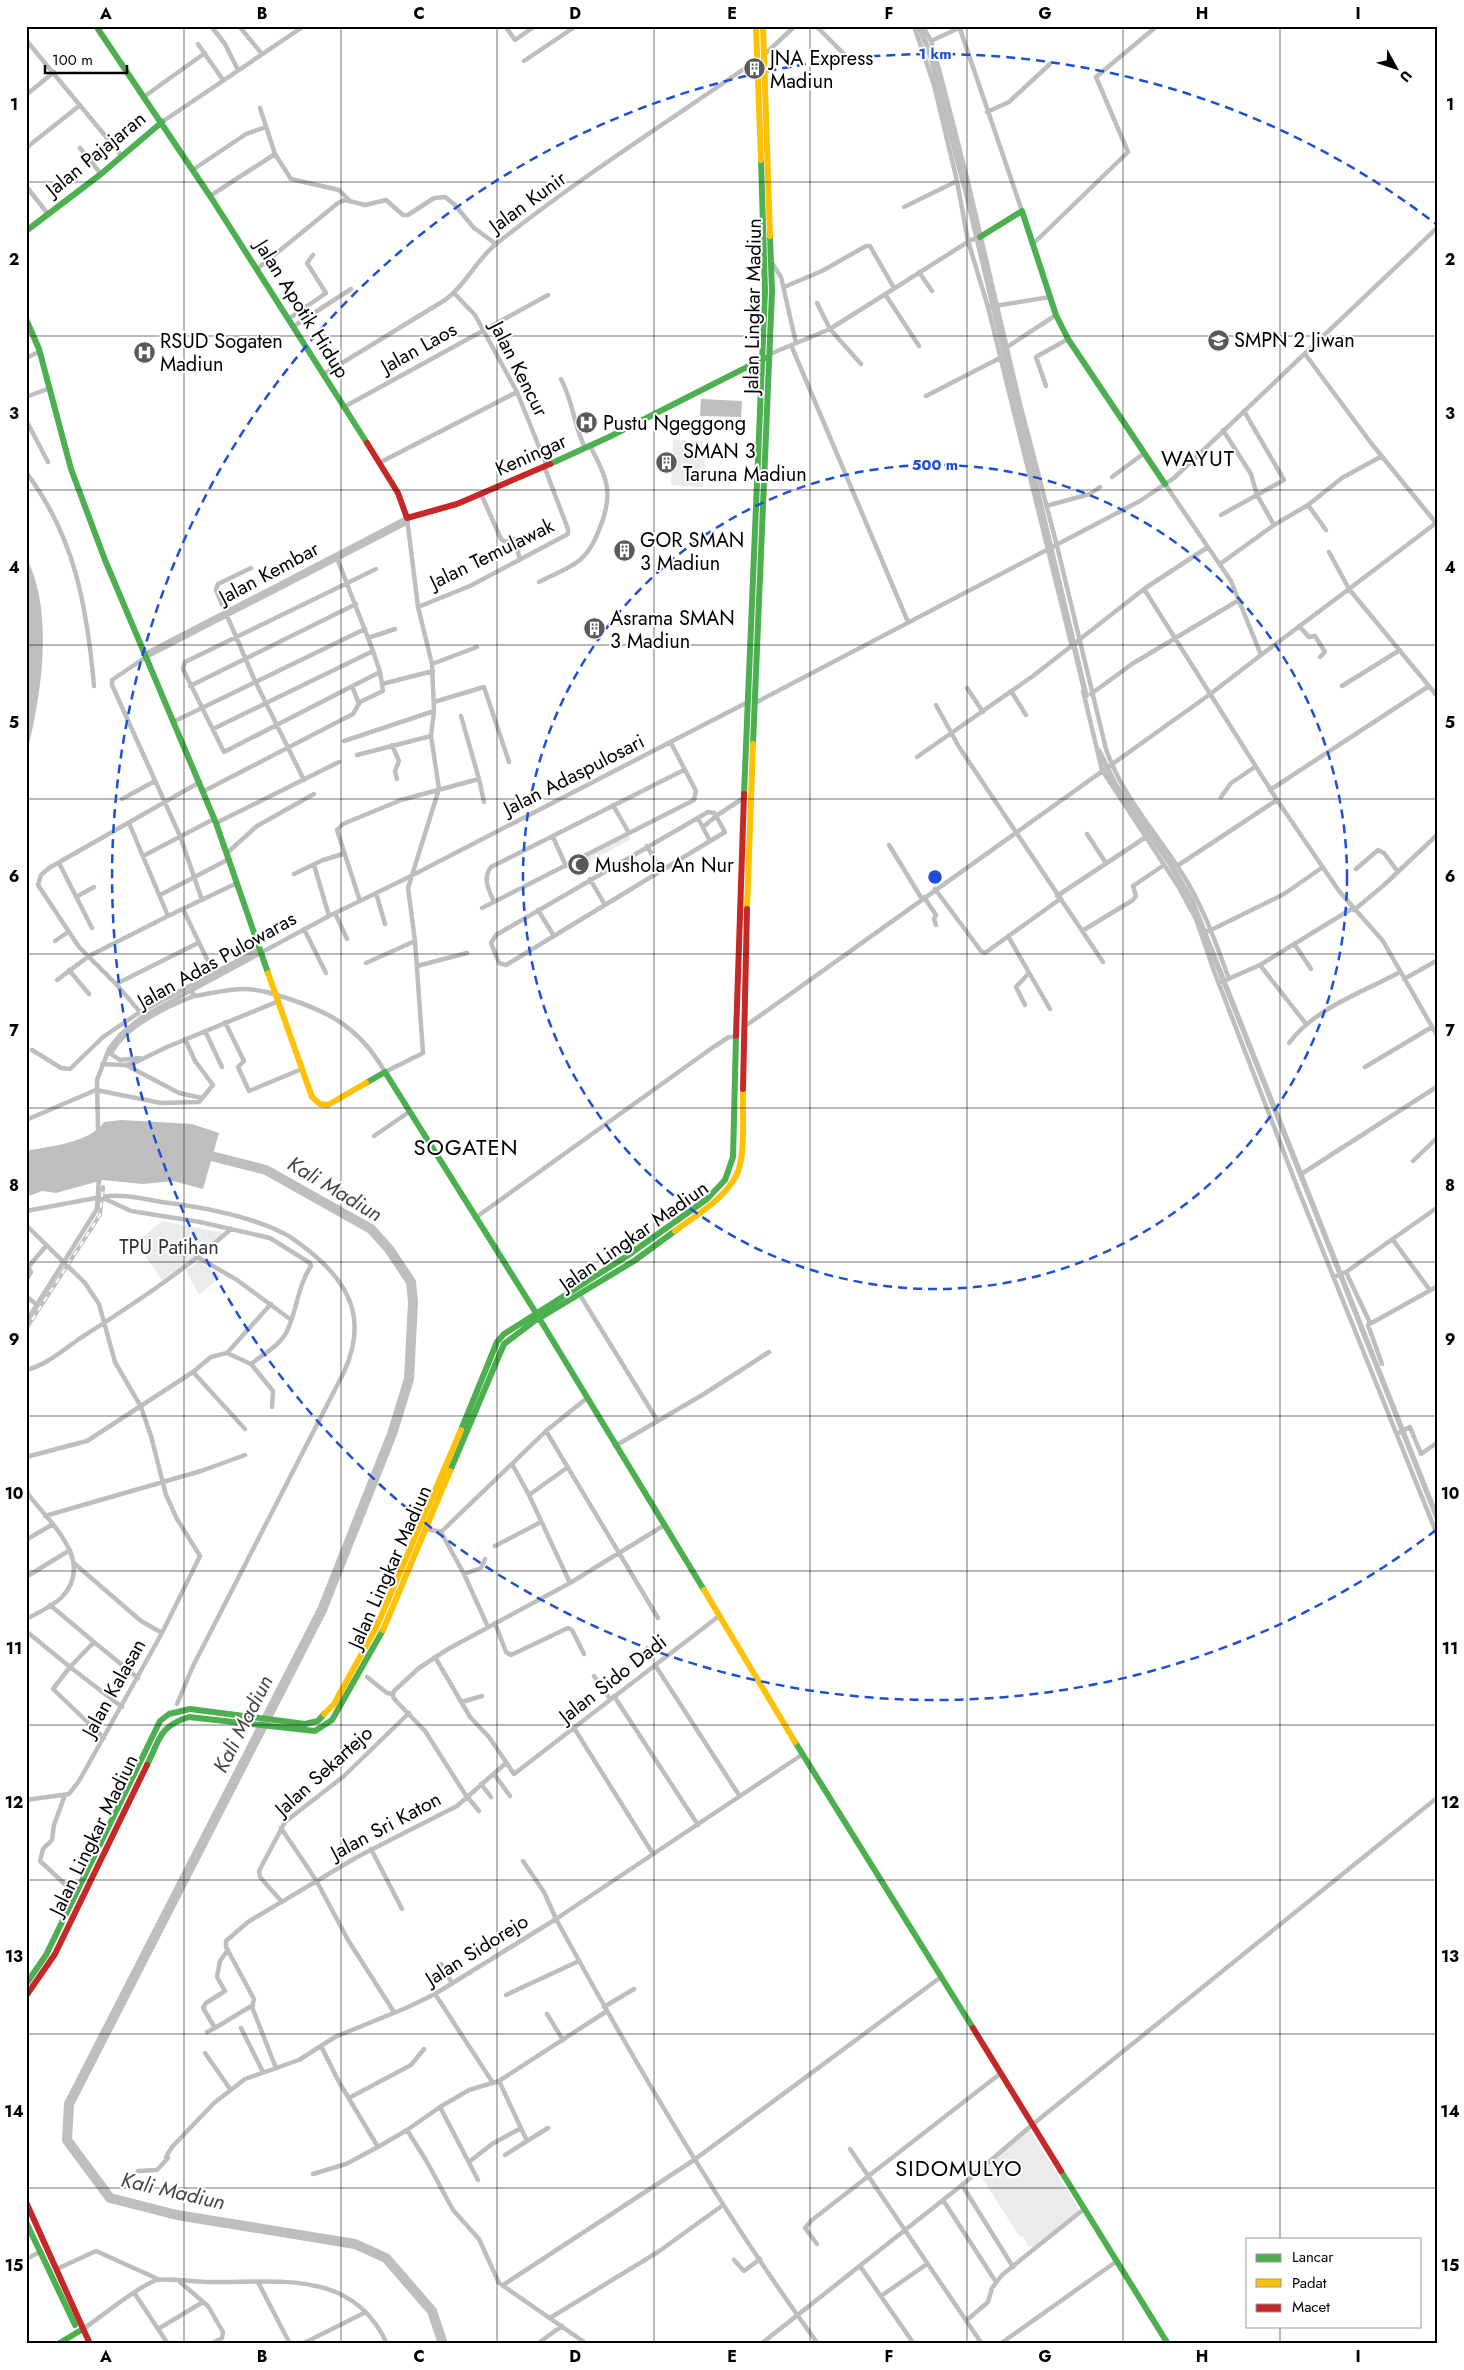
<svg xmlns="http://www.w3.org/2000/svg" width="1464" height="2370" font-family="Jost,sans-serif">
  <style>
    .green { fill: #ebebeb }
    .water { fill: #bebebe }
    .lines { fill: none; stroke-linecap: round; stroke-linejoin: round }
    .canal { stroke: #bebebe; stroke-width: 5.5 }
    .river { stroke: #bebebe; stroke-width: 10 }
    .street { stroke: #bebebe; stroke-width: 4.5 }
    .fast { stroke: #4caf50; stroke-width: 6 }
    .slow { stroke: #ffc107; stroke-width: 6 }
    .jam { stroke: #c62828; stroke-width: 6 }
    .rail-casing { stroke: #bebebe; stroke-width: 4 }
    .rail { stroke: #fff; stroke-width: 2; stroke-dasharray: 5.5; stroke-linecap: butt }
    .grid { fill: none; stroke: #000; stroke-width: 1; stroke-opacity: 0.55 }
    .ring { fill: none; stroke: #1d4ed8; stroke-width: 2.5; stroke-dasharray: 9 6 }
    .labels { text-anchor: middle; dominant-baseline: central; stroke-width: 4; stroke-linejoin: round; paint-order: stroke }
    .poi-label { font-size: 20px; fill: #000; stroke: #fff; text-anchor: start }
    .street-label { font-size: 20px; fill: #000; stroke: #fff }
    .park-label { font-size: 20px; fill: #323232; stroke: #fff }
    .water-label { font-size: 21px; font-style: italic; fill: #434343; stroke: #fff }
    .quarter-label { font-size: 22px; letter-spacing: 1px; fill: #000; stroke: #fff }
    .centre { fill: #1d4ed8; stroke: #fff; stroke-width: 2.5 }
    .ring-label { font-size: 15px; text-anchor: middle; font-weight: bold; fill: #1d4ed8; stroke: #fff; stroke-width: 4; stroke-linejoin: round; paint-order: stroke }
    .neatline { fill: none; stroke: #000; stroke-width: 2 }
    .grid-label { font-size: 16px; text-anchor: middle; font-weight: bold; fill: #000 }
  </style>
  <rect width="100%" height="100%" fill="#fff"/>
  <!-- green -->
  <path class="green" d="M673,440L703,441L705,463L703,487L671,485Z
    M629,835L631,839L584,865L581,860Z
    M162,1221L224,1233L206,1251L162,1280L136,1243Z
    M199,1261L221,1276L199,1295L186,1270Z
    M1030,2130L1080,2211L1034,2249L1032,2246L1029,2247L1023,2236L1020,2237L978,2172Z"/>
  <!-- water -->
  <path class="water" d="M701,399L742,401L741,417L700,416Z
    M26,557C55,612 41,699 26,756Z
    M121,1120L192,1124L219,1133L203,1189L173,1181L143,1184L103,1180L56,1193L42,1191L26,1197V1151C50,1146 90,1143 104,1122Z"/>
  <g class="lines">
    <!-- canal -->
    <path class="canal" d="M919,26L931,57L964,185
      M964,183L1086,696
      M1099,751L1115,784L1171,865L1192,901L1438,1520"/>
    <!-- river -->
    <path class="river" d="M199,1153L266,1170L371,1229L389,1249L411,1282L413,1302L409,1379L392,1434L322,1610L69,2104L67,2140L110,2198L177,2215L355,2244L386,2258L432,2311L443,2344"/>
    <!-- street -->
    <path class="street" d="M211,26L225,44L238,70
      M239,26L262,54
      M505,26L515,40L535,26
      M816,26L844,54
      M914,26L934,85L957,181L968,241L988,307L1072,647
      M923,26L931,41L940,73L967,178L1019,400L1057,546L1106,749C1121,793 1152,828 1178,867C1201,901 1215,940 1229,979
      M959,26L1022,211
      M26,40L121,155
      M931,41L959,28
      M198,44L223,80
      M764,55L795,26
      M524,61L576,26
      M26,95L54,72
      M145,96L205,53
      M260,108L275,154L291,179L339,190L349,200
      M987,112L1009,102L1050,64
      M162,122L304,26
      M26,148L79,106
      M80,148L101,174
      M194,169L246,134L266,127
      M26,186L48,214
      M210,196L275,154
      M904,207L957,181
      M1034,243L1128,152L1096,77L1157,26
      M770,263H772L781,277L796,343
      M257,269L338,203L345,200L365,205L386,200L403,215H408L434,198L445,197L454,204L474,228L496,244
      M919,272L932,291
      M784,287L822,271L866,246H870L894,288
      M454,293L475,315L517,392L546,464
      M885,294L919,346
      M817,303L830,329L861,364
      M988,307L1050,297
      M290,318L326,293L307,263L313,255
      M294,326L351,289
      M791,345L908,622
      M1007,347L1056,315
      M770,354L830,329L971,240L980,237
      M1305,354L1371,443L1436,523L1349,589L1329,552
      M26,358L39,352
      M324,374L445,300C466,285 476,260 496,244C579,178 670,120 757,60
      M561,379C574,404 573,423 585,448
      M1046,386L1036,357L1068,339
      M926,396L1000,358
      M26,397L50,388
      M344,407L548,295
      M26,420L48,462
      M1223,430L1251,474L1257,495L1274,525
      M379,463L517,392
      M26,472C75,537 87,607 94,686
      M1112,477L1143,454
      M481,494L501,539L505,542L514,539L520,559
      M1308,505L1326,530
      M1046,506L1090,494L1100,487
      M1221,515L1284,480L1244,411
      M1220,564L1274,525L1308,505L1342,478L1382,456
      M251,568L218,584L216,590L255,681L304,780
      M376,569L185,662L183,669L224,752L380,672
      M539,582C552,575 569,569 580,560C589,552 595,541 599,530C614,494 608,480 590,446
      M1144,589L1277,800L1339,891L1383,941L1438,1037
      M418,607L470,586L568,534V529L544,466
      M1299,626L1309,637L1315,636L1325,652L1320,657
      M368,638L395,629
      M145,654L407,518L418,607L432,664L434,711L431,736L439,789L408,888L415,941L423,1053L385,1072C358,1025 326,1010 277,995C265,991 255,989 243,989C226,989 211,994 194,996L191,990
      M1261,655L1349,589L1438,697
      M432,664L477,647
      M382,684L433,671
      M190,686L356,604
      M352,686L359,704
      M1342,686L1400,650
      M967,688L983,712
      M1011,691L1026,715
      M1083,691L1102,770L1178,886L1196,919L1214,971L1298,1189L1438,1537
      M1091,694L1132,664L1239,600
      M434,702L484,687L509,762
      M755,703L1140,501L1174,478L1438,227
      M936,705L959,747L1103,962
      M173,722L365,629
      M213,729L373,651
      M344,741L434,711
      M392,745L399,761L395,771L397,779
      M357,755L431,736
      M917,757L1033,676L1144,589L1208,547
      M479,779L484,802
      M1270,790L1429,686
      M204,791L353,714L360,702L383,691L380,672L373,651L337,558
      M1221,797L1231,783L1255,767
      M122,799L155,781
      M613,805L629,833
      M698,818L710,841
      M129,823L168,916L237,883
      M216,823L339,762
      M703,827L716,816L714,813L708,812L496,935L491,943L499,963L506,965L516,959L725,832L716,816L745,797
      M1087,834L1106,863
      M553,837L566,866
      M889,845L922,899
      M647,846L661,870
      M227,853L257,826L314,794
      M143,856L214,819
      M59,863L92,928
      M314,865L329,916
      M1177,866L1277,800
      M1356,869L1378,850L1384,853L1398,872
      M294,874L323,860L343,854
      M590,879L605,905
      M935,889L981,951L985,953L1060,899
      M376,893L385,924
      M160,895L229,859
      M1057,896L1146,837
      M76,897L94,887
      M924,897L936,915L934,919L936,925
      M202,900L180,836L112,685V680L146,657L408,522
      M360,901L337,830L343,824L401,800L479,779L461,716
      M494,902C489,890 482,879 491,867L684,770
      M482,908L694,800L696,791L671,743
      M183,909L214,974
      M538,910L554,936
      M1354,910L1384,885L1438,834
      M335,913L347,939
      M304,929L326,973
      M1082,931L1133,900L1136,896L1133,886L1164,865
      M1201,933L1211,930L1284,894L1323,867
      M1008,936L1050,1009
      M55,941L68,932
      M1295,945L1311,969
      M366,963L415,941
      M1260,965L1306,1024
      M417,966L467,953
      M69,970L89,994
      M1404,979L1438,960
      M57,980L89,956L168,916
      M1219,983L1260,965L1353,908
      M116,984L198,943
      M1025,1005L1016,987L1029,973
      M140,1012L116,984L79,947L38,885L41,875L49,868L200,782
      M225,1022L244,1061L238,1067L249,1091L302,1069
      M744,1027L1209,695L1261,655L1231,581L1165,484
      M205,1031L222,1067
      M1289,1043C1316,1007 1362,993 1400,972
      M32,1050L61,1068L70,1069L103,1037L140,1012L260,949
      M140,1058L120,1060L111,1054C123,1027 168,1006 194,996
      M102,1064L126,1065L134,1063L167,1047L279,1001
      M126,1065L179,1093L202,1098
      M1365,1067L1432,1027
      M26,1120L96,1090L161,1103L199,1102L213,1085L195,1061L185,1039
      M374,1136L409,1112
      M1413,1161L1438,1137
      M1303,1173L1438,1086
      M101,1197C125,1193 146,1200 169,1203C207,1208 249,1216 283,1233C294,1238 304,1247 314,1255C353,1288 366,1323 344,1372L193,1666L177,1704
      M26,1211L101,1197L131,1211L200,1222L270,1238L310,1263L311,1266C297,1287 297,1312 286,1333C279,1346 262,1355 251,1364L227,1353
      M475,1218L712,1048L729,1037H736
      M26,1225L85,1283L99,1304L115,1362L141,1407L151,1436L166,1495L177,1519L200,1556L162,1633L79,1781L69,1794L26,1800
      M1393,1240L1429,1289
      M199,1258L237,1280L290,1319
      M26,1266H29L46,1246
      M1346,1272L1370,1323
      M1334,1277L1346,1272L1438,1207
      M26,1280L31,1272L28,1266
      M580,1295L657,1420
      M26,1296L37,1305
      M26,1322L97,1209L99,1178L97,1080L109,1049L120,1035L142,1017L329,916L407,878L748,702
      M227,1353L271,1304
      M251,1364L273,1391L272,1407
      M1382,1364L1368,1325L1438,1286
      M26,1370C45,1366 63,1350 79,1339C132,1305 184,1271 231,1229
      M193,1372L245,1429
      M546,1431L658,1618
      M1397,1434L1410,1427L1421,1454L1438,1442
      M615,1446L704,1394L769,1352
      M26,1457L87,1441L193,1372L211,1357L227,1353
      M512,1464L529,1495L570,1583
      M26,1488L28,1494C49,1522 96,1561 62,1597C53,1606 38,1613 26,1619
      M529,1495L568,1467
      M45,1516L201,1471L245,1455
      M428,1529L441,1532
      M441,1532L546,1431L587,1398
      M441,1532L464,1574L488,1627
      M26,1540L53,1524
      M495,1546L541,1522
      M75,1564L141,1621L162,1633
      M464,1574L481,1568L485,1559
      M26,1577L70,1550
      M50,1605L94,1642
      M495,1623L506,1652L511,1655L568,1628L572,1630L584,1654
      M26,1631L70,1667L94,1642L138,1678
      M435,1657L470,1717L489,1737L514,1774L719,1616
      M655,1665L739,1795
      M594,1676L610,1699
      M367,1677L387,1693L393,1694
      M614,1696L698,1825
      M462,1702L482,1696
      M574,1728L653,1854
      M104,1738L53,1689L70,1667L122,1707
      M494,1774L510,1796
      M481,1784L491,1797
      M65,1795L54,1825L52,1840L43,1849L40,1861L67,1886
      M479,1811L465,1794L425,1731L397,1702L393,1697L394,1691L419,1668L448,1649L570,1583L663,1526
      M281,1828L316,1880L348,1940L394,2012
      M371,1849L402,1909
      M523,1861L544,1892L556,1919C636,2065 720,2209 818,2344
      M282,1902L260,1877L259,1871L285,1822L344,1776L409,1713
      M228,1950L220,1961L217,1977L225,1991L206,2003L203,2008L215,2028L253,2005
      M441,1964L452,1983
      M435,1994L493,2083
      M506,1995L579,1961
      M604,2007L634,1989
      M547,2014L563,2040
      M241,2028L263,2072
      M207,2032L215,2028
      M321,2046L339,2082L378,2147L407,2130L440,2107L469,2090L499,2081L607,2011
      M205,2053L230,2089
      M276,2068L252,2007L254,1999L226,1947V1941L248,1922L357,1857L457,1806L506,1763
      M499,2081L527,2141L548,2128
      M349,2098L411,2065L424,2049
      M440,2107L478,2180
      M407,2130L427,2162L453,2210L479,2239L499,2283L587,2344
      M850,2149L982,2344
      M505,2155L527,2141
      M166,2157L172,2147L214,2103L245,2079L299,2060L335,2037L406,2008L435,1994L556,1919L803,1754
      M469,2162L492,2144L521,2128
      M138,2171L157,2170L168,2158
      M313,2174L346,2164L378,2147
      M962,2185L1013,2267
      M943,2200L996,2282
      M817,2244L805,2228L812,2220L1001,2073
      M26,2259L40,2252
      M734,2260L744,2271L760,2259
      M860,2266L914,2344
      M57,2269L96,2251L158,2279
      M180,2282L208,2306L223,2332L222,2338L211,2344
      M258,2282L290,2344
      M503,2285L694,2160L941,1977
      M135,2294L168,2344
      M881,2296L927,2264
      M550,2318L658,2252L723,2205
      M967,2320L988,2302L992,2288L1002,2275L1084,2209
      M83,2329C104,2315 134,2289 156,2280C162,2278 200,2282 209,2282C277,2283 353,2268 387,2344
      M158,2329L203,2302
      M302,2344L366,2312
      M537,2344L562,2326
      M761,2344L962,2185L1032,2125L1438,1797
      M1000,2344L1117,2261"/>
    <!-- fast -->
    <path class="fast" d="M96,26L212,199L367,443
      M26,231L101,174L162,122
      M980,237L1022,211L1056,315L1068,339L1165,484
      M26,319L39,349L71,469L105,560L216,823L268,973
      M550,464L609,437L765,358
      M753,744L772,291L770,236
      M744,794L765,291L761,160
      M366,1083L385,1072L536,1313L704,1590
      M461,1430L497,1342L504,1334L627,1256L707,1199L725,1180L733,1157L736,1036
      M450,1471L504,1344L533,1322L634,1261L675,1231
      M795,1742L973,2028
      M147,1765C160,1739 159,1726 189,1717L315,1731L332,1720L383,1630
      M26,1984L46,1955L160,1721L169,1714L190,1709L305,1724L318,1721L324,1714
      M1061,2171L1168,2344
      M26,2222L75,2325
      M58,2344L83,2329"/>
    <!-- slow -->
    <path class="slow" d="M756,26L761,160
      M763,26L770,236
      M747,909L753,744
      M268,973L312,1097L320,1104L328,1105L366,1083
      M675,1231C696,1215 725,1199 737,1174C746,1154 742,1112 743,1089
      M704,1590L795,1742
      M383,1630L450,1471
      M324,1714L334,1704L376,1628L461,1430"/>
    <!-- jam -->
    <path class="jam" d="M367,443L398,493L407,518L457,504L550,464
      M736,1036L744,794
      M743,1089L747,909
      M26,1996L55,1954L147,1765
      M973,2028L1061,2171
      M26,2202L90,2344"/>
    <defs>
      <path id="rail" d="M26,1329L100,1215L103,1187"/>
    </defs>
    <!-- rail casing -->
    <use href="#rail" class="rail-casing"/>
    <!-- rail -->
    <use href="#rail" class="rail"/>
  </g>
  <!-- grid -->
  <path class="grid" d="M184,26V2344M341,26V2344M497,26V2344M654,26V2344M810,26V2344M967,26V2344M1123,26V2344M1280,26V2239M26,182H1438M26,336H1438M26,490H1438M26,645H1438M26,799H1438M26,954H1438M26,1108H1438M26,1262H1438M26,1416H1438M26,1571H1438M26,1725H1438M26,1880H1438M26,2034H1438M26,2188H1438M1280,2326V2344"/>
  <!-- distance rings -->
  <g class="ring">
    <circle cx="935" cy="877" r="412"/>
    <path d="M1436 1530A823 823 0 1 1 1436 224"/>
  </g>
  <!-- icons -->
  <defs>
    <symbol id="building-disc" viewBox="-11 -11 22 22"><circle r="9.5" fill="#595959" stroke="#fff"/><path d="M-4-6H4V6H1V3H-1V6H-4ZM-2.5-4.3h1.7v1.8h-1.7ZM.8-4.3h1.7v1.8H.8ZM-2.5-1h1.7V.8h-1.7ZM.8-1h1.7V.8H.8Z" fill="#fff"/></symbol>
    <symbol id="school-disc" viewBox="-11 -11 22 22"><circle r="9.5" fill="#595959" stroke="#fff"/><path d="M0-5L7-2L0 1L-7-2ZM-4 1L0 2.5L4 1V4Q0 6-4 4Z" fill="#fff"/></symbol>
    <symbol id="hospital-disc" viewBox="-11 -11 22 22"><circle r="9.5" fill="#595959" stroke="#fff"/><path d="M-5-5h3v3.5h4V-5h3V5h-3V1.5h-4V5h-3Z" fill="#fff"/></symbol>
    <symbol id="mosque-disc" viewBox="-11 -11 22 22"><circle r="9.5" fill="#595959" stroke="#fff"/><path d="M3.5-4.9A6 6 0 1 0 3.5 4.9A5 5 0 1 1 3.5-4.9Z" fill="#fff"/></symbol>
  </defs>
  <g fill-rule="evenodd">
    <use href="#building-disc" x="742" y="56" width="25" height="25"/>
    <use href="#school-disc" x="1206" y="328" width="25" height="25"/>
    <use href="#hospital-disc" x="132" y="340" width="25" height="25"/>
    <use href="#hospital-disc" x="574" y="410" width="25" height="25"/>
    <use href="#building-disc" x="654" y="450" width="25" height="25"/>
    <use href="#building-disc" x="612" y="538" width="25" height="25"/>
    <use href="#building-disc" x="582" y="616" width="25" height="25"/>
    <use href="#mosque-disc" x="566" y="852" width="25" height="25"/>
  </g>
  <g class="labels">
    <!-- poi labels -->
    <g class="poi-label">
      <text x="770" y="58">JNA Express<tspan x="770" dy="23">Madiun</tspan></text>
      <text x="1234" y="340">SMPN 2 Jiwan</text>
      <text x="160" y="341">RSUD Sogaten<tspan x="160" dy="23">Madiun</tspan></text>
      <text x="603" y="423">Pustu Ngeggong</text>
      <text x="683" y="451">SMAN 3<tspan x="683" dy="23">Taruna Madiun</tspan></text>
      <text x="640" y="540">GOR SMAN<tspan x="640" dy="23">3 Madiun</tspan></text>
      <text x="610" y="618">Asrama SMAN<tspan x="610" dy="23">3 Madiun</tspan></text>
      <text x="595" y="865">Mushola An Nur</text>
    </g>
    <!-- street labels -->
    <g class="street-label">
      <text transform="translate(96 154) rotate(-39)">Jalan Pajajaran</text>
      <text transform="translate(528 202) rotate(-36)">Jalan Kunir</text>
      <text transform="translate(753 306) rotate(-89)">Jalan Lingkar Madiun</text>
      <text transform="translate(302 309) rotate(58)">Jalan Apotik Hidup</text>
      <text transform="translate(419 348) rotate(-29)">Jalan Laos</text>
      <text transform="translate(519 369) rotate(63)">Jalan Kencur</text>
      <text transform="translate(531 455) rotate(-24)">Keningar</text>
      <text transform="translate(492 554) rotate(-26)">Jalan Temulawak</text>
      <text transform="translate(269 573) rotate(-28)">Jalan Kembar</text>
      <text transform="translate(574 775) rotate(-27)">Jalan Adaspulosari</text>
      <text transform="translate(217 960) rotate(-29)">Jalan Adas Pulowaras</text>
      <text transform="translate(634 1236) rotate(-35)">Jalan Lingkar Madiun</text>
      <text transform="translate(390 1567) rotate(-66)">Jalan Lingkar Madiun</text>
      <text transform="translate(613 1679) rotate(-38)">Jalan Sido Dadi</text>
      <text transform="translate(114 1688) rotate(-61)">Jalan Kalasan</text>
      <text transform="translate(324 1771) rotate(-42)">Jalan Sekartejo</text>
      <text transform="translate(386 1826) rotate(-28)">Jalan Sri Katon</text>
      <text transform="translate(94 1835) rotate(-64)">Jalan Lingkar Madiun</text>
      <text transform="translate(477 1950) rotate(-32)">Jalan Sidorejo</text>
    </g>
    <!-- park labels -->
    <g class="park-label">
      <text x="169" y="1247">TPU Patihan</text>
    </g>
    <!-- water labels -->
    <g class="water-label">
      <text transform="translate(335 1189) rotate(31)">Kali Madiun</text>
      <text transform="translate(243 1724) rotate(-63)">Kali Madiun</text>
      <text transform="translate(173 2191) rotate(13)">Kali Madiun</text>
    </g>
    <!-- quarter labels -->
    <g class="quarter-label">
      <text x="1198" y="458">WAYUT</text>
      <text x="466" y="1147">SOGATEN</text>
      <text x="959" y="2168">SIDOMULYO</text>
    </g>
  </g>
  <circle cx="935" cy="877" r="8" class="centre"/>
  <g class="ring-label">
    <text x="935" y="59">1 km</text>
    <text x="935" y="470">500 m</text>
  </g>
  <!-- border -->
  <rect width="1464" height="2370" fill="none" stroke="#ffffff" stroke-width="55"/>
  <!-- legend -->
  <rect x="1246" y="2238" width="175" height="90" fill="#ffffff" stroke="#999999"/>
  <rect x="1256" y="2254" width="25" height="8" fill="#4caf50" stroke="#999999"/>
  <text x="1292" y="2262" font-size="15" fill="#000000">Lancar</text>
  <rect x="1256" y="2279" width="25" height="8" fill="#ffc107" stroke="#999999"/>
  <text x="1292" y="2288" font-size="15" fill="#000000">Padat</text>
  <rect x="1256" y="2304" width="25" height="8" fill="#c62828" stroke="#999999"/>
  <text x="1292" y="2312" font-size="15" fill="#000000">Macet</text>
  <!-- north arrow -->
  <g transform="translate(1396 68) rotate(130)" stroke="#ffffff" stroke-width="4" paint-order="stroke">
  <path d="M0-4L9 19L0 12L-9 19Z" fill="#000000"/>
  <text y="-8" font-size="14" font-weight="bold" text-anchor="middle" fill="#000000">U</text>
  </g>
  <!-- scale -->
  <path d="M45 65v8h82v-8" fill="none" stroke="#000000" stroke-width="2.5"/>
  <text x="52" y="65" font-size="15" fill="#000000" stroke="#ffffff" stroke-width="4" paint-order="stroke">100 m</text>
  <rect x="28" y="28" width="1408" height="2314" class="neatline"/>
  <g class="grid-label">
    <text x="106" y="19">A</text>
    <text x="262" y="19">B</text>
    <text x="419" y="19">C</text>
    <text x="575" y="19">D</text>
    <text x="732" y="19">E</text>
    <text x="889" y="19">F</text>
    <text x="1045" y="19">G</text>
    <text x="1202" y="19">H</text>
    <text x="1358" y="19">I</text>
    <text x="14" y="110">1</text>
    <text x="1450" y="110">1</text>
    <text x="14" y="265">2</text>
    <text x="1450" y="265">2</text>
    <text x="14" y="419">3</text>
    <text x="1450" y="419">3</text>
    <text x="14" y="573">4</text>
    <text x="1450" y="573">4</text>
    <text x="14" y="728">5</text>
    <text x="1450" y="728">5</text>
    <text x="14" y="882">6</text>
    <text x="1450" y="882">6</text>
    <text x="14" y="1036">7</text>
    <text x="1450" y="1036">7</text>
    <text x="14" y="1191">8</text>
    <text x="1450" y="1191">8</text>
    <text x="14" y="1345">9</text>
    <text x="1450" y="1345">9</text>
    <text x="14" y="1499">10</text>
    <text x="1450" y="1499">10</text>
    <text x="14" y="1654">11</text>
    <text x="1450" y="1654">11</text>
    <text x="14" y="1808">12</text>
    <text x="1450" y="1808">12</text>
    <text x="14" y="1962">13</text>
    <text x="1450" y="1962">13</text>
    <text x="14" y="2117">14</text>
    <text x="1450" y="2117">14</text>
    <text x="14" y="2271">15</text>
    <text x="1450" y="2271">15</text>
    <text x="106" y="2362">A</text>
    <text x="262" y="2362">B</text>
    <text x="419" y="2362">C</text>
    <text x="575" y="2362">D</text>
    <text x="732" y="2362">E</text>
    <text x="889" y="2362">F</text>
    <text x="1045" y="2362">G</text>
    <text x="1202" y="2362">H</text>
    <text x="1358" y="2362">I</text>
  </g>
</svg>
